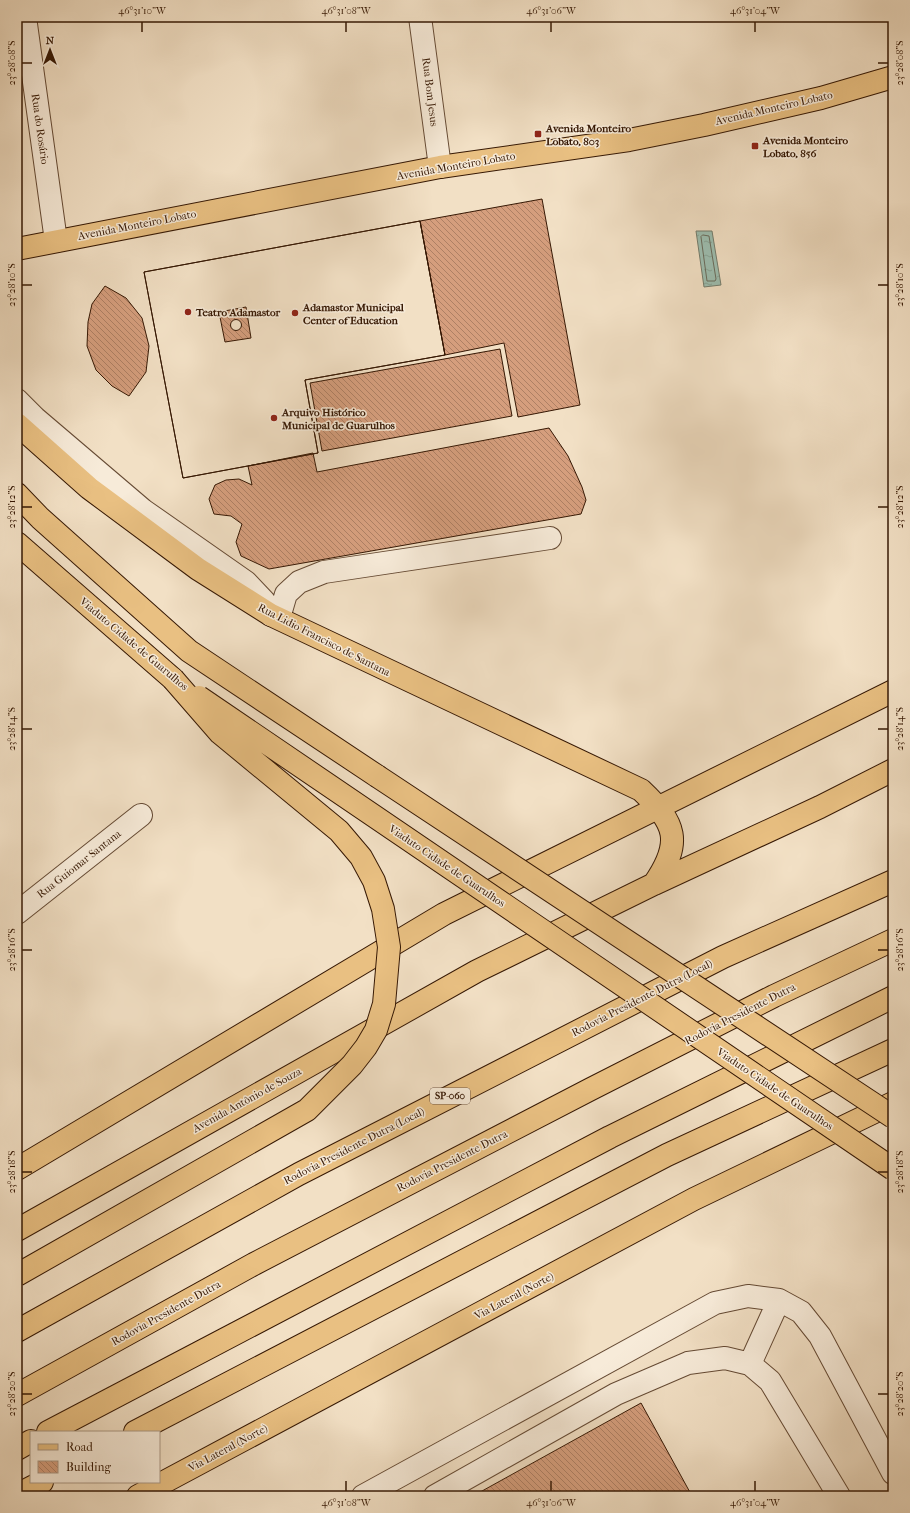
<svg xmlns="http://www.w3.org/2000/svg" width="910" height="1513" font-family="'IM FELL French Canon',serif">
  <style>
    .water { fill: url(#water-ripples); stroke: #737b6b }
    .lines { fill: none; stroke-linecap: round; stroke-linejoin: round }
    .shore { stroke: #696a5a; stroke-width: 1 }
    .building { fill: url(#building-back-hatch); stroke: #361804; fill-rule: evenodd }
    .minor-casing { stroke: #654a34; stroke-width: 24 }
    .major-casing { stroke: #361804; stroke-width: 24 }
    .highway-casing { stroke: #361804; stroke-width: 24 }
    .minor { stroke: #f7ebd9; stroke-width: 22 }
    .major { stroke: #e9c082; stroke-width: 22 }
    .highway { stroke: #e9c082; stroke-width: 22 }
    .major-bridge-casing { stroke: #361804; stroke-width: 24; stroke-linecap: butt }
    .major-bridge { stroke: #e9c082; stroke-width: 22 }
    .ticks { fill: none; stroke: #361804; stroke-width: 1.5 }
    .poi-dot { fill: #8f2418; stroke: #f7ebd9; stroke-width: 1.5 }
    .labels { text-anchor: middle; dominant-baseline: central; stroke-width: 3; stroke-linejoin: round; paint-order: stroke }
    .shield { fill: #f7ebd9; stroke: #705744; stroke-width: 1 }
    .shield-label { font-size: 10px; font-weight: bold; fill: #361804 }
    .street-label { font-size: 11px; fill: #361804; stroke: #f7ebd9 }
    .poi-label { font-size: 11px; font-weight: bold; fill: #361804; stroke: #f7ebd9; text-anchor: start }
    .neatline { fill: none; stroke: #361804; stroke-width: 1.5 }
    .ticks-label { font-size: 10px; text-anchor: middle; fill: #361804 }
  </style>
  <defs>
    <pattern id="water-ripples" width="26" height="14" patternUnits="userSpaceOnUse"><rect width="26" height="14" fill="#9cbdaf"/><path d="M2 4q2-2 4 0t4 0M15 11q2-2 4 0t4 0" fill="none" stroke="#87a295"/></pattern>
    <pattern id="building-back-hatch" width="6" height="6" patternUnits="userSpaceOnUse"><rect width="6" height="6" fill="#d59e7d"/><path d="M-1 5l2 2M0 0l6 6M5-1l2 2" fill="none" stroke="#ae8064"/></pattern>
  </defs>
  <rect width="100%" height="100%" fill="#f2e0c5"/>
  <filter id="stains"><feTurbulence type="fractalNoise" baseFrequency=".005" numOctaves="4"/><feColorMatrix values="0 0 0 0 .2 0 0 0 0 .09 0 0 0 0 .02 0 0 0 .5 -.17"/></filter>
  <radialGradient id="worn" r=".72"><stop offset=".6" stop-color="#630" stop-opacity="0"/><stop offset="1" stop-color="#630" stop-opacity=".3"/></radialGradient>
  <!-- water -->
  <path class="water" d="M696,231H712L721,285L704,287Z"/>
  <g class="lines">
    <!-- shore -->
    <path class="shore" d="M703,235L709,236L716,279L715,281H707L701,237Z"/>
  </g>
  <!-- building -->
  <path class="building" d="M542,199L580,405L518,417L504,343L445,355L420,221Z
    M420,221L445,355L305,380L318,453L183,478L144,272ZM246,307L251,338L225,342L219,312Z
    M420,221L445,355L305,380L318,453L183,478L144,272Z
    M105,286L126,298L142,318L149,346L146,372L129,396L112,386L96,370L87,346L88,322L92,304Z
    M230.5 325a5.5 5.5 0 1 1 11 0a5.5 5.5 0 1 1-11 0Z
    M500,349L512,416L322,451L310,383Z
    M549,428L568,456L582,487L586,500L581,514L269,569L241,556L236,542L242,524L231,516L214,514L209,499L215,485L226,480L239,479L252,485L248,466L313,453L317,472Z
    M641,1403L692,1496H473Z"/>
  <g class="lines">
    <defs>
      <path id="minor" d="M25,17L56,241
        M420,17L440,167
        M17,400L35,418L143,510L246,582L264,601L271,615
        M279,618L286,594L299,582L324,572L550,538
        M17,913L141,815
        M750,1364L779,1300
        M363,1496L715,1303L748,1296L779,1300L801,1312L820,1336L893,1473
        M435,1496L616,1394L688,1363L725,1358L750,1364L770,1381L839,1496"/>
      <path id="major" d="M17,249L440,167L629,140L704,125L821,98L893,77
        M17,424L89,488L198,569L271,615L641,790C676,823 683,842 654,884
        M17,494L40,518L189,651L377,776
        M17,543L173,679
        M17,1169L444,914L893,691
        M17,1230L477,971L654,884L820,807L893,770
        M138,1496L694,1199L893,1103"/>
      <path id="highway" d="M17,1331L299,1174L385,1130L723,957L893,881
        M17,1395L254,1264L591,1089L774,996L893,940
        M48,1432L610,1137L893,997
        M135,1432L667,1155L893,1050
        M17,1449L31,1441
        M17,1495L42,1482"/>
    </defs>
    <!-- minor casing -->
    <use href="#minor" class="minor-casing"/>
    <!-- major casing -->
    <use href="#major" class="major-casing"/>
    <!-- highway casing -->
    <use href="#highway" class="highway-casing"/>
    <!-- minor -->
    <use href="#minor" class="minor"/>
    <!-- major -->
    <use href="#major" class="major"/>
    <!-- highway -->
    <use href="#highway" class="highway"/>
    <defs>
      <path id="major-bridge" d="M199,697L893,1169
        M377,776L893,1117
        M17,1275L307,1110L352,1065L366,1047L376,1030L384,1004L389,947L383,909L374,881L361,857L339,831L220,733L173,679"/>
    </defs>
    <!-- major-bridge casing -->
    <use href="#major-bridge" class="major-bridge-casing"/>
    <!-- major-bridge -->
    <use href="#major-bridge" class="major-bridge"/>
  </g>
  <!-- ticks -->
  <path class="ticks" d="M142,22V32M346,22V32M551,22V32M755,22V32M22,63H32M878,63H888M22,285H32M878,285H888M22,507H32M878,507H888M22,729H32M878,729H888M22,950H32M878,950H888M22,1172H32M878,1172H888M22,1394H32M878,1394H888M346,1481V1491M551,1481V1491M755,1481V1491"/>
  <!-- markers -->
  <g class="poi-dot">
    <rect x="534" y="130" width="8" height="8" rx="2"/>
    <rect x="751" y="142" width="8" height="8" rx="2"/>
    <circle cx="188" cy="312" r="4"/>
    <circle cx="295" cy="313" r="4"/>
    <circle cx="274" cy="418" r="4"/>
  </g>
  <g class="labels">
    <!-- shield labels -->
    <rect class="shield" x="430" y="1088" width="40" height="16" rx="3"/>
    <g class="shield-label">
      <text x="450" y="1096">SP-060</text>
    </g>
    <!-- street labels -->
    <g class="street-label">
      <text transform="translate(430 92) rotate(83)">Rua Bom Jesus</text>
      <text transform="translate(774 108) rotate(-13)">Avenida Monteiro Lobato</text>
      <text transform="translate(40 129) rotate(82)">Rua do Rosário</text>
      <text transform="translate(456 166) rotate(-10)">Avenida Monteiro Lobato</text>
      <text transform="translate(137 225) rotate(-11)">Avenida Monteiro Lobato</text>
      <text transform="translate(324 640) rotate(27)">Rua Lidio Francisco de Santana</text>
      <text transform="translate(134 644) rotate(40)">Viaduto Cidade de Guarulhos</text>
      <text transform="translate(79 864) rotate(-38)">Rua Guiomar Santana</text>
      <text transform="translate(447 866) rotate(34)">Viaduto Cidade de Guarulhos</text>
      <text transform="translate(642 998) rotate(-27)">Rodovia Presidente Dutra (Local)</text>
      <text transform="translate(740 1014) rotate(-27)">Rodovia Presidente Dutra</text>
      <text transform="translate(775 1089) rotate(34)">Viaduto Cidade de Guarulhos</text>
      <text transform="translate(247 1100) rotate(-29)">Avenida Antônio de Souza</text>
      <text transform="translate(354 1146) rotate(-27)">Rodovia Presidente Dutra (Local)</text>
      <text transform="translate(452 1161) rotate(-27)">Rodovia Presidente Dutra</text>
      <text transform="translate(514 1296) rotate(-28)">Via Lateral (Norte)</text>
      <text transform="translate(166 1313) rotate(-29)">Rodovia Presidente Dutra</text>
      <text transform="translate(228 1448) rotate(-28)">Via Lateral (Norte)</text>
    </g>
    <!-- poi labels -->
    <g class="poi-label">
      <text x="546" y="128">Avenida Monteiro<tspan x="546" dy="13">Lobato, 803</tspan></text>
      <text x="763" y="140">Avenida Monteiro<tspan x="763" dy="13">Lobato, 856</tspan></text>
      <text x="303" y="307">Adamastor Municipal<tspan x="303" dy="13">Center of Education</tspan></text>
      <text x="196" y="312">Teatro Adamastor</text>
      <text x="282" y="412">Arquivo Histórico<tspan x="282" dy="13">Municipal de Guarulhos</tspan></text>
    </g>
  </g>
  <!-- margin -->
  <rect width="910" height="1513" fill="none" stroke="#f2e0c5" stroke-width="44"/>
  <!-- legend -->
  <rect x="30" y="1431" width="130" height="52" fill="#f7ebd9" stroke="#aa9784"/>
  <rect x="38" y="1444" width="20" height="6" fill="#e9c082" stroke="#aa9784"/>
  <text x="66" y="1451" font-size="12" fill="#361804">Road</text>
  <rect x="38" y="1461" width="20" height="12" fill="url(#building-back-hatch)" stroke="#aa9784"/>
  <text x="66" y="1471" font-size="12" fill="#361804">Building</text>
  <!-- north arrow -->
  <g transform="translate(50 50)" stroke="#f7ebd9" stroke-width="3" paint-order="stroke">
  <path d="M0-3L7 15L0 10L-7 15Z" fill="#361804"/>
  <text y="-6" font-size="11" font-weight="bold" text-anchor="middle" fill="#361804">N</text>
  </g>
  <rect x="22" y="22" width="866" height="1469" class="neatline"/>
  <g class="ticks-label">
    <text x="142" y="14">46°31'10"W</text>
    <text x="346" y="14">46°31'08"W</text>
    <text x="551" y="14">46°31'06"W</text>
    <text x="755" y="14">46°31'04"W</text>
    <text transform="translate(11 63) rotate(-90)" y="4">23°28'08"S</text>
    <text transform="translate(899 63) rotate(-90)" y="4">23°28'08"S</text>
    <text transform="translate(11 285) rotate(-90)" y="4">23°28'10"S</text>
    <text transform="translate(899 285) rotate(-90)" y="4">23°28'10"S</text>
    <text transform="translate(11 507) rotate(-90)" y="4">23°28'12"S</text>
    <text transform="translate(899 507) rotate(-90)" y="4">23°28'12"S</text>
    <text transform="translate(11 729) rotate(-90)" y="4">23°28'14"S</text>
    <text transform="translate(899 729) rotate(-90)" y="4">23°28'14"S</text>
    <text transform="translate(11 950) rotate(-90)" y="4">23°28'16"S</text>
    <text transform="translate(899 950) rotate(-90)" y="4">23°28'16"S</text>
    <text transform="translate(11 1172) rotate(-90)" y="4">23°28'18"S</text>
    <text transform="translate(899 1172) rotate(-90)" y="4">23°28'18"S</text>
    <text transform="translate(11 1394) rotate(-90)" y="4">23°28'20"S</text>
    <text transform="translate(899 1394) rotate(-90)" y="4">23°28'20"S</text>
    <text x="346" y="1506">46°31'08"W</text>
    <text x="551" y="1506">46°31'06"W</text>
    <text x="755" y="1506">46°31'04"W</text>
  </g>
  <rect width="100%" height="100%" filter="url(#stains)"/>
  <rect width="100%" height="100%" fill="url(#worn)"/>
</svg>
